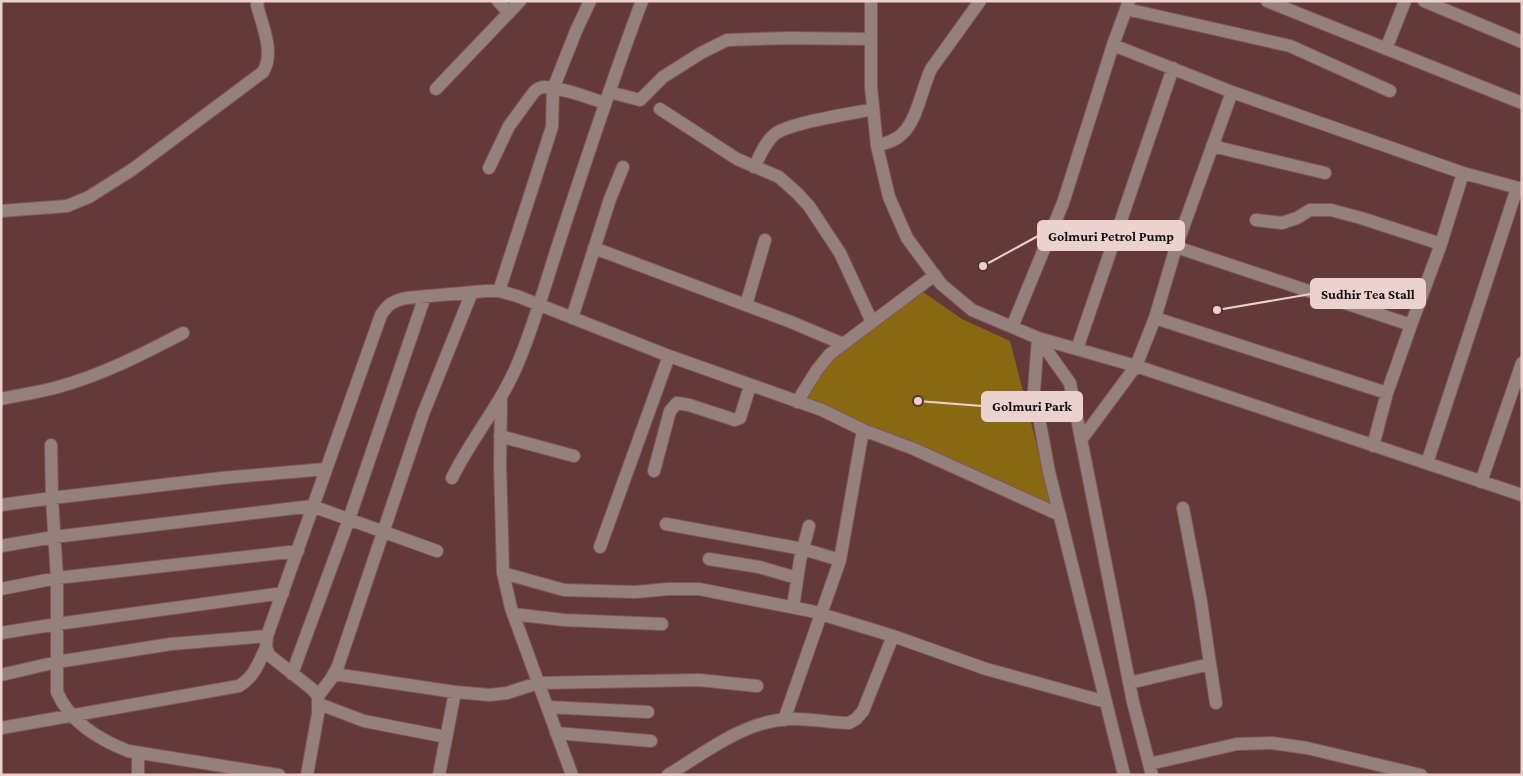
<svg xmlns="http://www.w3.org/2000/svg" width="1523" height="776" font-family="'Crimson Pro',serif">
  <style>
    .green { fill: #896814 }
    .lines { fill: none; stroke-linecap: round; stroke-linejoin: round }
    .minor-casing { stroke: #7e5855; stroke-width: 14 }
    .minor { stroke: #96807e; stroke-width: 12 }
    .leader { fill: none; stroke: #ecd2cf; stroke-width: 2 }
    .callout-dot { fill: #ecd2cf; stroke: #58302d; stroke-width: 2 }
    .callout { fill: #ecd2cf; stroke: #ecd2cf; stroke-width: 2 }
    .callout-label { font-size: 14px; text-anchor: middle; font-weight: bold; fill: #111 }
  </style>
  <rect width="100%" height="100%" fill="#633a37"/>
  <!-- green -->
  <path class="green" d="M920,290L962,319L1010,341L1053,508L818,406L805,397L834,357Z"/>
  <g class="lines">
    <defs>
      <path id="minor" d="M498,1L509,13
        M871,1V87L877,146L889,197L907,238L941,284L972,310L1038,338L1136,366L1522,495
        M1267,1L1522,103
        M1424,1L1522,42
        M1126,9L1290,46L1390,91
        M1113,45L1232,92L1463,173L1522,189
        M1386,49L1405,1
        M436,89L520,1
        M609,92L640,100L663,77L701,53L727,40L789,38L871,39
        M660,109L737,159L779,177L797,193L809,206L840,253L872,322
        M877,146C886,143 895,141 902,134C917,121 922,88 931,69L980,1
        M1212,146L1325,173
        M754,167C760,156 765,142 775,134C791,122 851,114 873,109
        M489,168L509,126L534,92C537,89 540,87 544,87C564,88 586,97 605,103
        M1,211L67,206L89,197L133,169L263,72C275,53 262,25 257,5L258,1
        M1256,220L1282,223L1297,218L1310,210H1331L1361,218L1441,244
        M1176,247L1411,325
        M594,248L791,322L843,344
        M499,291L552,127L553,89L576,31L590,1
        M746,305L765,240
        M572,318L610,199L623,167
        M1155,318L1387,393
        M1012,327L1063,203L1113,45L1129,1
        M1038,338L1070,383L1133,702L1152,775
        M1038,338L1034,391L1049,472L1124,775
        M1077,349L1173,68
        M1,399C20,395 40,392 58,387C102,375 143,354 183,333
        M501,399L500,464L503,573L511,608L572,775
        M797,402L817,370L830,354L935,275
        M500,436L574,456
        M1081,440L1136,366L1155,318L1176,247L1232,92
        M51,445L52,498L57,578V692C70,722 98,739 128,751L279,775
        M1373,446L1387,393L1411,325L1441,244L1463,173
        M1427,463L1517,188
        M654,471L670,411L677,403L689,405L735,420L740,418L750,386
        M452,478C471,439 501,404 518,363C536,320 548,275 563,230C588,154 613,77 642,1
        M1481,482L1522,363
        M1,505L52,498L222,478L325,469
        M666,524L803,549L840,560
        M1,546L54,537L312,506L437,551
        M600,547L669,356
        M709,559L759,567L797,578
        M503,573L564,590L635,592L668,589H699L811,611L893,636L986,669L1106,702
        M1,589L57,578L298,551
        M793,607L800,560L809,526
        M513,614L564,620L662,624
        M1,633L57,624L283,593
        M1210,664L1216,703
        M292,674L349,519L425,296
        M334,674L455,692L490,695L507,693L538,683L699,680L757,686
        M1,675L57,662L171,644L267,636
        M1129,683L1210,664L1201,602L1183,508
        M318,696L331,679L338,666L423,414L472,292
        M319,704L364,721L446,737
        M547,707L648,712
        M784,720L840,560L863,430
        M1,728L239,686C254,677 259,663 266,647
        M556,733L651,741
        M1149,764L1237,744L1272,743L1307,748L1421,775
        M138,775V753
        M307,775L318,714V696L312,689L269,655L266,647L267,636L381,315C388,304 393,301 406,298L486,291H499L517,296L669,356L822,410L863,430L914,449L1060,515
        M439,775L455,692
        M668,775C706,752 745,720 791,719C810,718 829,723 849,723L856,719L863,711L893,636"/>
    </defs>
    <!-- minor casing -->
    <use href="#minor" class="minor-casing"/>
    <!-- minor -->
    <use href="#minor" class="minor"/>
  </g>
  <!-- callouts -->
  <path class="leader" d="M983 266L1038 236M1217 310L1311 294M918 401L982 406"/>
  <g class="callout-dot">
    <circle cx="983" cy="266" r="5"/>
    <circle cx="1217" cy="310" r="5"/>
    <circle cx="918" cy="401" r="5"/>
  </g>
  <g class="callout">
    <rect x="1038" y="221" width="146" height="29" rx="5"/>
    <rect x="1311" y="279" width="114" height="29" rx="5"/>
    <rect x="982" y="392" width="100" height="29" rx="5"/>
  </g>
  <g class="callout-label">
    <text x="1111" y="241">Golmuri Petrol Pump</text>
    <text x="1368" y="299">Sudhir Tea Stall</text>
    <text x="1032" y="411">Golmuri Park</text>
  </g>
  <!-- border -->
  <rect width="1523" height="776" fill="none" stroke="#ecd2cf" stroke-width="5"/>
</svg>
